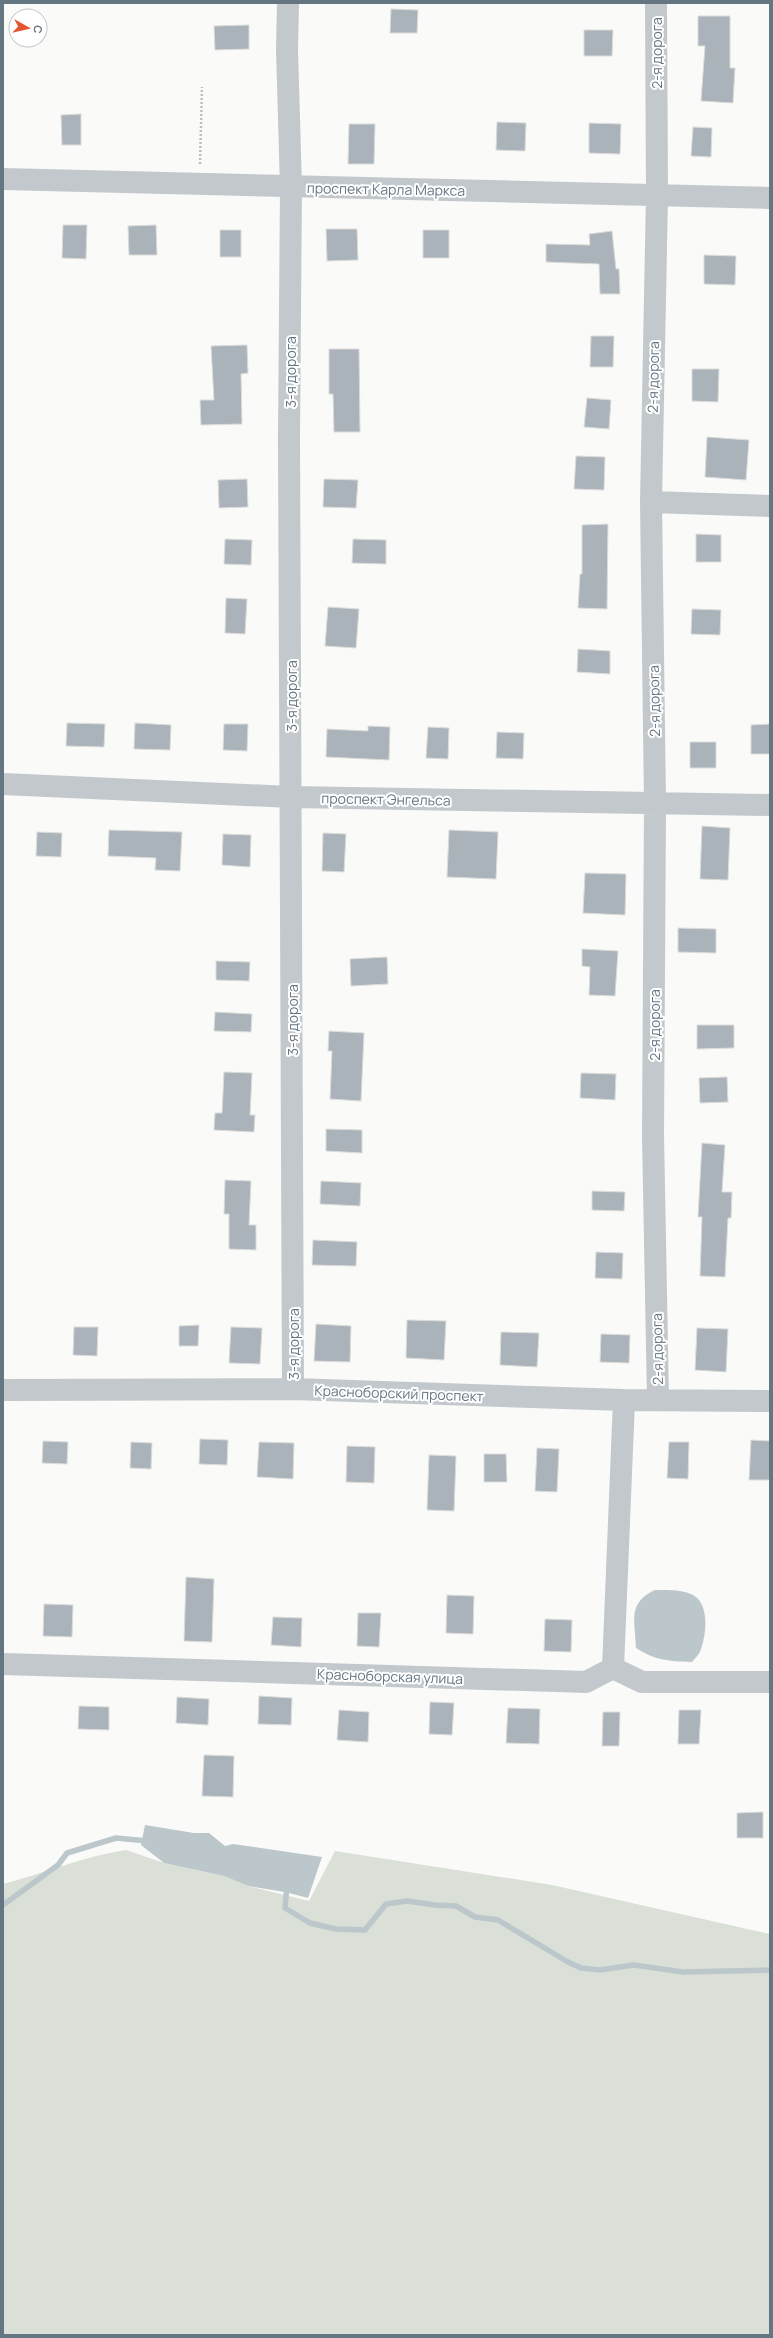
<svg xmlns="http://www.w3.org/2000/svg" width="773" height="2338" font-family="Manrope,sans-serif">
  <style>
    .green { fill: #dadfd7 }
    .water { fill: #bbc7cb }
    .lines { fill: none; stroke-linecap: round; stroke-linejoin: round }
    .stream { stroke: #bbc7cb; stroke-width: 5.5 }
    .building { fill: #aab3b9; stroke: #dcdcda }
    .path { stroke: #bbbfc2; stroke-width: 2.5; stroke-dasharray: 2 2; stroke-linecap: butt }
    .minor { stroke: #c3c8cc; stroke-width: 22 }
    .labels { text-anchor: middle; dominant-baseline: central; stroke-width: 4; stroke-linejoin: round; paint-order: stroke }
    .street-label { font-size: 14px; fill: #657683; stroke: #fff }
  </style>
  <rect width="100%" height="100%" fill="#fafaf8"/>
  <!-- green -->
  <path class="green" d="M126,1850L164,1863L224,1876L248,1886L309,1901L335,1851L552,1885L770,1934V2335H3V1884C44,1873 85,1856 126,1850Z"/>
  <!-- water -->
  <path class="water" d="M655,1590C667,1590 688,1589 697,1598C709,1609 706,1635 701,1649C700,1654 695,1658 692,1662C669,1661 656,1661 636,1648C635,1621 627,1603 655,1590Z
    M145,1825L194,1833H209L225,1846L233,1844L322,1857L308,1898L285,1892L248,1886L224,1876L164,1863L141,1845Z"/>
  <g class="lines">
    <!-- stream -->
    <path class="stream" d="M287,1885L285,1908L310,1923L336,1929L365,1930L386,1904L407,1901L435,1905L456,1906L475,1917L498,1920L568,1962L581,1968L600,1970L634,1965L683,1972L770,1970
      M3,1905L58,1865L67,1853L116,1838L148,1841"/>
  </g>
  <!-- building -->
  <path class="building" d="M391,9L418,10L417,33H390Z
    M698,16H730V68H735L733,103L701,101L705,46H698Z
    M249,25V49L215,50L214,26Z
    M584,30H613L612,56H584Z
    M81,114V145H62L61,115Z
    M497,122L526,123L525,151L496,150Z
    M589,123L621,124L620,154L589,153Z
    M349,124H375L374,164H348Z
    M693,127L712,128L711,157L691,156Z
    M63,225H87L86,259L62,258Z
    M156,225L157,255H129L128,226Z
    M326,229H357L358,260L327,261Z
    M220,230H241V257H220Z
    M423,230H449V258H423Z
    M612,231L616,269H619L620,294H600L599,264L546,262V244L590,245L589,234Z
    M704,255L736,256L735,285L704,284Z
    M591,336H614L613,367H590Z
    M247,345L248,373L241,374L242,424L201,425L200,400H214L211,346Z
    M329,349H359L360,432H334L333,394H329Z
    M692,369H719L718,402L692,401Z
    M587,398L611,400L609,429L584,427Z
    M707,437L749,440L746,480L705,477Z
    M576,456L605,457L604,490L574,489Z
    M247,479L248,507L219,508L218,480Z
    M324,479L358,480L356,508L323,507Z
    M608,524L607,609L578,608L580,574H582V525Z
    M696,534L721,535V562H696Z
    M225,539L252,540L251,565L224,564Z
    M353,539L386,540V564L352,563Z
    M226,598L247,599L245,634L225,633Z
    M328,607L359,609L356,648L325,646Z
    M692,609L721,610L720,635L691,634Z
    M578,649L610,651V674L577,672Z
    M67,723L105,724L104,747L66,746Z
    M135,723L171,725L170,750L134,749Z
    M224,724H248L247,751L223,750Z
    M770,724V754H751V725Z
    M368,726L390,727L389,760L326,757L327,729L368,731Z
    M428,727L449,728L448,759L426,758Z
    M497,732L524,733L523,759L496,758Z
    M690,742H716V768H690Z
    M702,826L730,828L728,880L700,879Z
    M109,830L182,832L180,871L155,870L156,858L108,856Z
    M449,830L498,832L496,879L447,877Z
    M37,832L62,833L61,857L36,856Z
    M323,833L346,834L344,872L322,871Z
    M223,834L251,835L250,867L222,865Z
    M585,873L626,874L625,915L583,913Z
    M678,928L716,929V953L678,952Z
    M582,949L618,951L615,996L589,995L590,967L582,966Z
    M387,957L388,984L351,986L350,959Z
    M216,961L250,962L249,981L216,980Z
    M215,1012L252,1014L251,1032L214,1031Z
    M697,1025H734V1048L697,1049Z
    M329,1031L364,1033L361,1101L330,1099L332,1051H328Z
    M224,1072L252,1073L250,1115H255L254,1132L214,1130L215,1113H222Z
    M581,1073L616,1074L615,1100L580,1098Z
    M727,1077L728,1102L700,1103L699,1078Z
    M326,1129L362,1130V1153L326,1151Z
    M702,1143L725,1145L722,1192H732L731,1218H728L725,1277L700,1276L702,1217H698Z
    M225,1180L251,1181L249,1225H256V1250L229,1249V1214H224Z
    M321,1181L361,1183L360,1206L320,1204Z
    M592,1191L625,1192L624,1211L592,1210Z
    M313,1240L357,1242L356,1266L312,1265Z
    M596,1252L623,1253L622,1279L595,1278Z
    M407,1320L446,1321L444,1360L406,1358Z
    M316,1324L351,1326L350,1362L314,1361Z
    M199,1325L198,1346H179V1326Z
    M74,1327H98L97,1356L73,1355Z
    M231,1327L262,1328L260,1364L229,1363Z
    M697,1328L728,1329L726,1372L695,1370Z
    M501,1332L539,1333L537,1367L500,1365Z
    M601,1334L630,1335L629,1363L600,1362Z
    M200,1439L228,1440L227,1465L199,1464Z
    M751,1440L770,1441V1480H749Z
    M43,1441L68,1442L67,1464L42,1463Z
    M131,1442L152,1443L151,1469L130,1468Z
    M259,1442L294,1443L293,1479L257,1477Z
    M669,1442H689L688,1479L667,1478Z
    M347,1446L375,1447L374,1483L346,1482Z
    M537,1448L559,1449L557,1492L535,1491Z
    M484,1454H506L507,1482H484Z
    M429,1455L456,1456L454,1511L427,1510Z
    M186,1577L214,1579L212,1642L184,1641Z
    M447,1595L474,1596L473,1634L446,1633Z
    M44,1604L73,1605L72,1637L43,1636Z
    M358,1613H381L379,1647L357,1646Z
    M273,1617L302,1618L301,1647L271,1645Z
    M545,1619L572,1620L571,1652L544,1651Z
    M259,1696L292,1698L291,1725L258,1724Z
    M177,1697L209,1699L208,1725L176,1723Z
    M430,1702L454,1703L452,1735L429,1734Z
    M79,1706L109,1707V1730L78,1729Z
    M508,1708L540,1709L539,1744L506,1743Z
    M339,1710L369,1712L368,1742L337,1740Z
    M679,1710H701L699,1744H678Z
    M603,1712H620L619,1746H602Z
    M204,1755L234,1756L233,1797L202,1796Z
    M763,1812V1838H737V1813Z"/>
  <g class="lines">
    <!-- path -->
    <path class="path" d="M200,164L202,87"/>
    <!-- minor -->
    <path class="minor" d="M288,3L287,50L291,187L289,439L293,1389
      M656,3L657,195L651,502L655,803L653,1135L658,1400
      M3,179L770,198
      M651,502L770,506
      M3,784L291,797L770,805
      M3,1390L293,1389L624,1400L770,1401
      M3,1664L586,1682L613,1668L642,1682H770
      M613,1668L624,1400"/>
  </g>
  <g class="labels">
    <!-- street labels -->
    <g class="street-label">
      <text transform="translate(656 53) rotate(-90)">2-я дорога</text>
      <text transform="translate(386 189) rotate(1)">проспект Карла Маркса</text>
      <text transform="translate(290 372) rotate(-90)">3-я дорога</text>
      <text transform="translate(653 377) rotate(-89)">2-я дорога</text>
      <text transform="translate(291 696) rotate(-90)">3-я дорога</text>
      <text transform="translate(654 701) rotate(-91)">2-я дорога</text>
      <text transform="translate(386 799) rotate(1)">проспект Энгельса</text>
      <text transform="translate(292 1020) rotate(-90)">3-я дорога</text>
      <text transform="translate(654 1025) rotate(-90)">2-я дорога</text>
      <text transform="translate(293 1344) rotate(-90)">3-я дорога</text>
      <text transform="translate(657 1349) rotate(-91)">2-я дорога</text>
      <text transform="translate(399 1393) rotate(2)">Красноборский проспект</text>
      <text transform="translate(390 1676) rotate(2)">Красноборская улица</text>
    </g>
  </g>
  <!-- border -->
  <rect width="773" height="2338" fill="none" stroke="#657683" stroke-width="8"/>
  <!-- north arrow -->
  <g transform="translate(28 28) rotate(98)"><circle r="19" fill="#ffffff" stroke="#c1c8cd"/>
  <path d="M0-3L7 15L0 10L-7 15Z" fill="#e4572e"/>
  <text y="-6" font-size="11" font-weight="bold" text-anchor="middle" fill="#657683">С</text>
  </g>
</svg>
